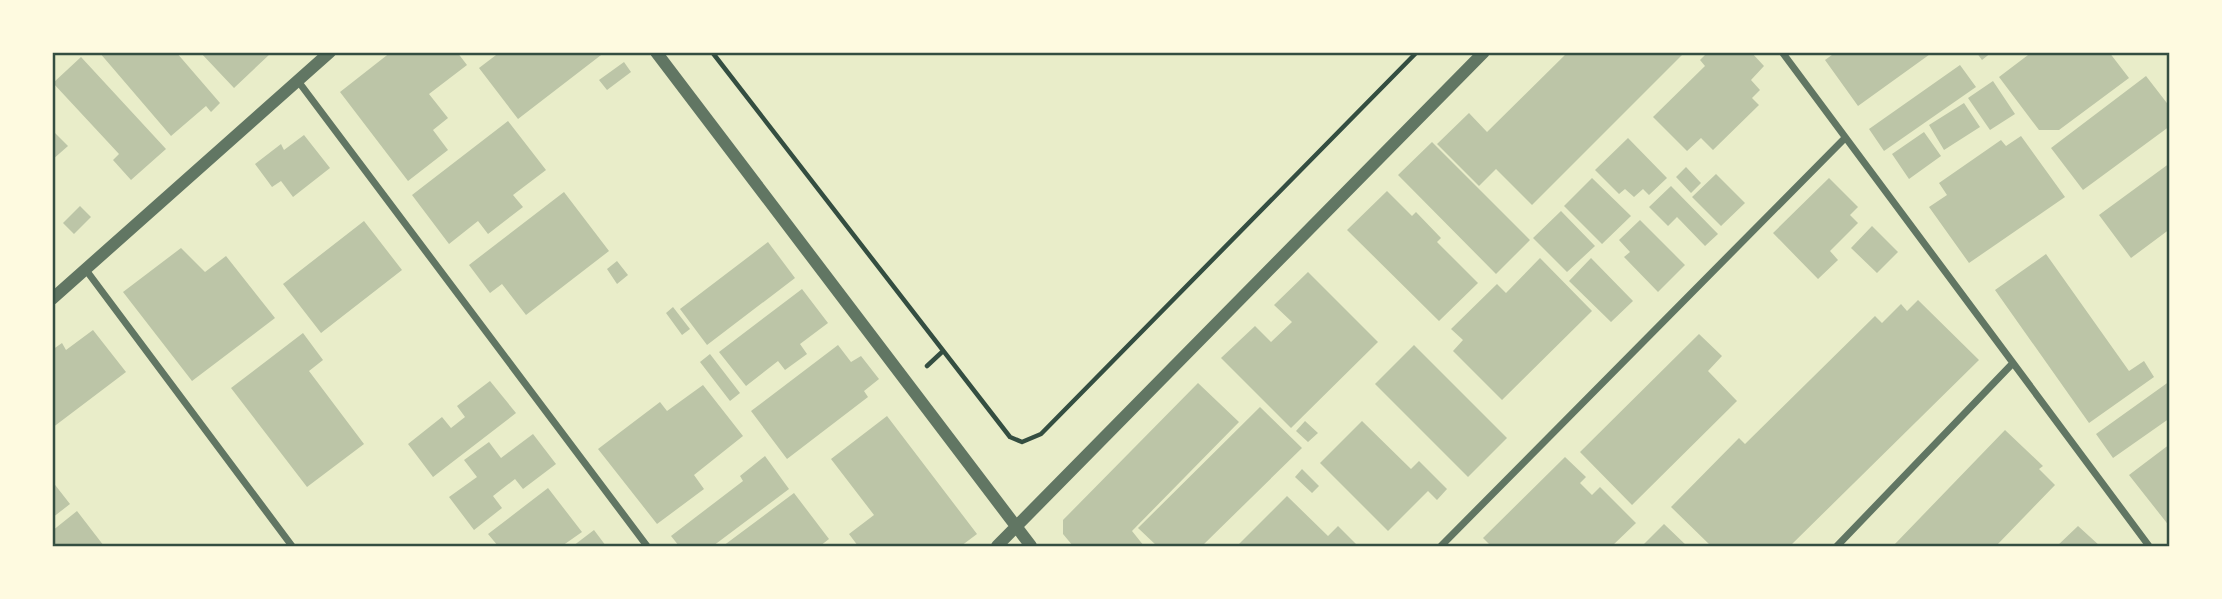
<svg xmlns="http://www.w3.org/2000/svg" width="2222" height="599" font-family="'Libre Baskerville',serif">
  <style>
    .building { fill: #bcc5a7 }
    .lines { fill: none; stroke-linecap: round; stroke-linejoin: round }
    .path { stroke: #344e41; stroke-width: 4.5 }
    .minor { stroke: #617663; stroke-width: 7 }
    .tertiary { stroke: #617663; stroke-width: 12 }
    .neatline { fill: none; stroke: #344e41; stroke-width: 2.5 }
  </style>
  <rect width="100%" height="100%" fill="#e9edc9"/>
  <!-- building -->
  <path class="building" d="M99,52H176L220,103L211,112L206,106L171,136Z
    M200,52H268L270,54L234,88Z
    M391,52H457L467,65L429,94L448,118L433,130L448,150L408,181L340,92Z
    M500,52H605L518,119L479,68Z
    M1568,52H1685L1532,205L1496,169L1479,186L1437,144L1469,113L1487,132Z
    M1708,52H1751L1764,66L1751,80L1760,90L1752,98L1759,105L1713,150L1701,138L1687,151L1653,117L1705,66L1700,60Z
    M1836,52H1933L1858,106L1825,60Z
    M1976,52H1992L1982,60Z
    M2032,52H2109L2129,78L2059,130H2039L1999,77Z
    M81,57L166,149L131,180L113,160L119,154L53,83Z
    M624,62L631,72L607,90L599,80Z
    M1960,65L1976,87L1884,151L1869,129Z
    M2146,76L2170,107V126L2083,190L2051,148Z
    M1993,81L2015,114L1990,130L1968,98Z
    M1964,103L1980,127L1944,150L1929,125Z
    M508,121L546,170L513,195L523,207L488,234L478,221L449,244L412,195Z
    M52,130L68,146L52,160Z
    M1924,132L1941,156L1909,179L1892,154Z
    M304,135L330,168L293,197L281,181L272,187L255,164L281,144L284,150Z
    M2021,136L2065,197L1969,263L1929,207L1947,195L1939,183L2001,140L2006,146Z
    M1628,138L1667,178L1649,195L1643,189L1634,197L1625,189L1619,194L1595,170Z
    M1432,142L1530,240L1496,274L1398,175Z
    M2170,163V229L2131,258L2099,215Z
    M1686,167L1701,183L1691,193L1676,177Z
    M1716,174L1745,203L1721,226L1692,197Z
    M1592,178L1631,216L1602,244L1564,206Z
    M1829,178L1858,207L1850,215L1858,223L1830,251L1838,260L1818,279L1773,233Z
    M1671,186L1718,234L1705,246L1677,217L1668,226L1649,207Z
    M1387,191L1412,216L1416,212L1441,238L1437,242L1478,283L1439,321L1347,230Z
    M564,192L609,251L526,315L502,284L490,293L469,265Z
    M80,206L91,217L74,234L63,223Z
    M1561,211L1595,246L1567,272L1533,238Z
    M1640,220L1685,265L1658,292L1624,257L1630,252L1619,240Z
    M364,221L402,270L321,333L283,284Z
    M1872,226L1898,252L1877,273L1851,248Z
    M768,242L795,278L707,345L680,309Z
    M181,248L205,272L226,256L275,318L192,381L123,292Z
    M2046,254L2129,371L2144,361L2154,377L2089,423L1995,290Z
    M1540,258L1592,311L1502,400L1453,351L1463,340L1451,329L1497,284L1506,293Z
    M1591,258L1633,301L1611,322L1569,281Z
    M617,261L628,275L617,284L607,269Z
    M1308,272L1378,342L1291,428L1221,358L1255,326L1271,342L1292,322L1274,305Z
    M802,289L828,323L800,344L807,354L785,370L778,361L746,386L719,352Z
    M1918,300L1979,360L1790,546H1711L1671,507L1739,438L1745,444L1875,316L1882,323L1901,304L1907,311Z
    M673,307L690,329L682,335L666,313Z
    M93,330L126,372L52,428V350L62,343L66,350Z
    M303,333L323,360L309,371L364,444L307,487L231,388Z
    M1699,334L1722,356L1708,371L1737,401L1632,505L1580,452Z
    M838,345L851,362L861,356L879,379L864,391L868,397L787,459L751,411Z
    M1414,345L1507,438L1468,477L1375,384Z
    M710,354L740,393L730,401L700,362Z
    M490,381L516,413L433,477L408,444L442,417L451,428L465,417L457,406Z
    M2170,381V418L2113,458L2096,434Z
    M1198,383L1239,422L1132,531L1144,546H1073L1063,534V520Z
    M703,385L743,436L694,475L704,489L657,524L598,449L660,402L667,411Z
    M1260,407L1302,448L1202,546H1157L1138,528Z
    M887,416L977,534L961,546H858L849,534L874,515L831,459Z
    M1305,421L1318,433L1308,442L1296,431Z
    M1362,421L1411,469L1419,461L1447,489L1437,500L1428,491L1388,531L1320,463Z
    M2005,430L2043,466L2039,469L2055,485L1996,546H1893Z
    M533,434L556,464L523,489L515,479L493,496L502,508L474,530L449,497L477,477L464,460L489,442L501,458Z
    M2170,444V527L2129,475Z
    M765,456L789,489L713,546H679L671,536L743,481L740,476Z
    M1565,457L1586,477L1580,483L1592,495L1600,487L1636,523L1612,546H1491L1483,538Z
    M1302,469L1319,486L1312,493L1295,477Z
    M52,481L70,504L52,518Z
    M548,488L582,532L562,546H498L488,534Z
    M794,493L829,539L820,546H723Z
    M1287,496L1328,536L1338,526L1358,546H1237Z
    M77,511L104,546H52V531Z
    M1664,524L1687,546H1642Z
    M2078,526L2100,546H2057Z
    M594,530L606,546H573Z"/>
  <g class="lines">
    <!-- path -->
    <path class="path" d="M712,52L1010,437L1022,442L1041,434L1417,52
      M927,366L942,352"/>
    <!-- minor -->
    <path class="minor" d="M1782,52L2149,546
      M298,81L647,546
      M86,270L292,546
      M1441,546L1845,138
      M1837,546L2013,363"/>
    <!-- tertiary -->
    <path class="tertiary" d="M656,52L1031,546
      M52,299L330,52
      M997,546L1484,52"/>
  </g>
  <!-- border -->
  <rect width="2222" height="599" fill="none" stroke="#fefae0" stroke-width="108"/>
  <rect x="54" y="54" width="2114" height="491" class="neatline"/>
</svg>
